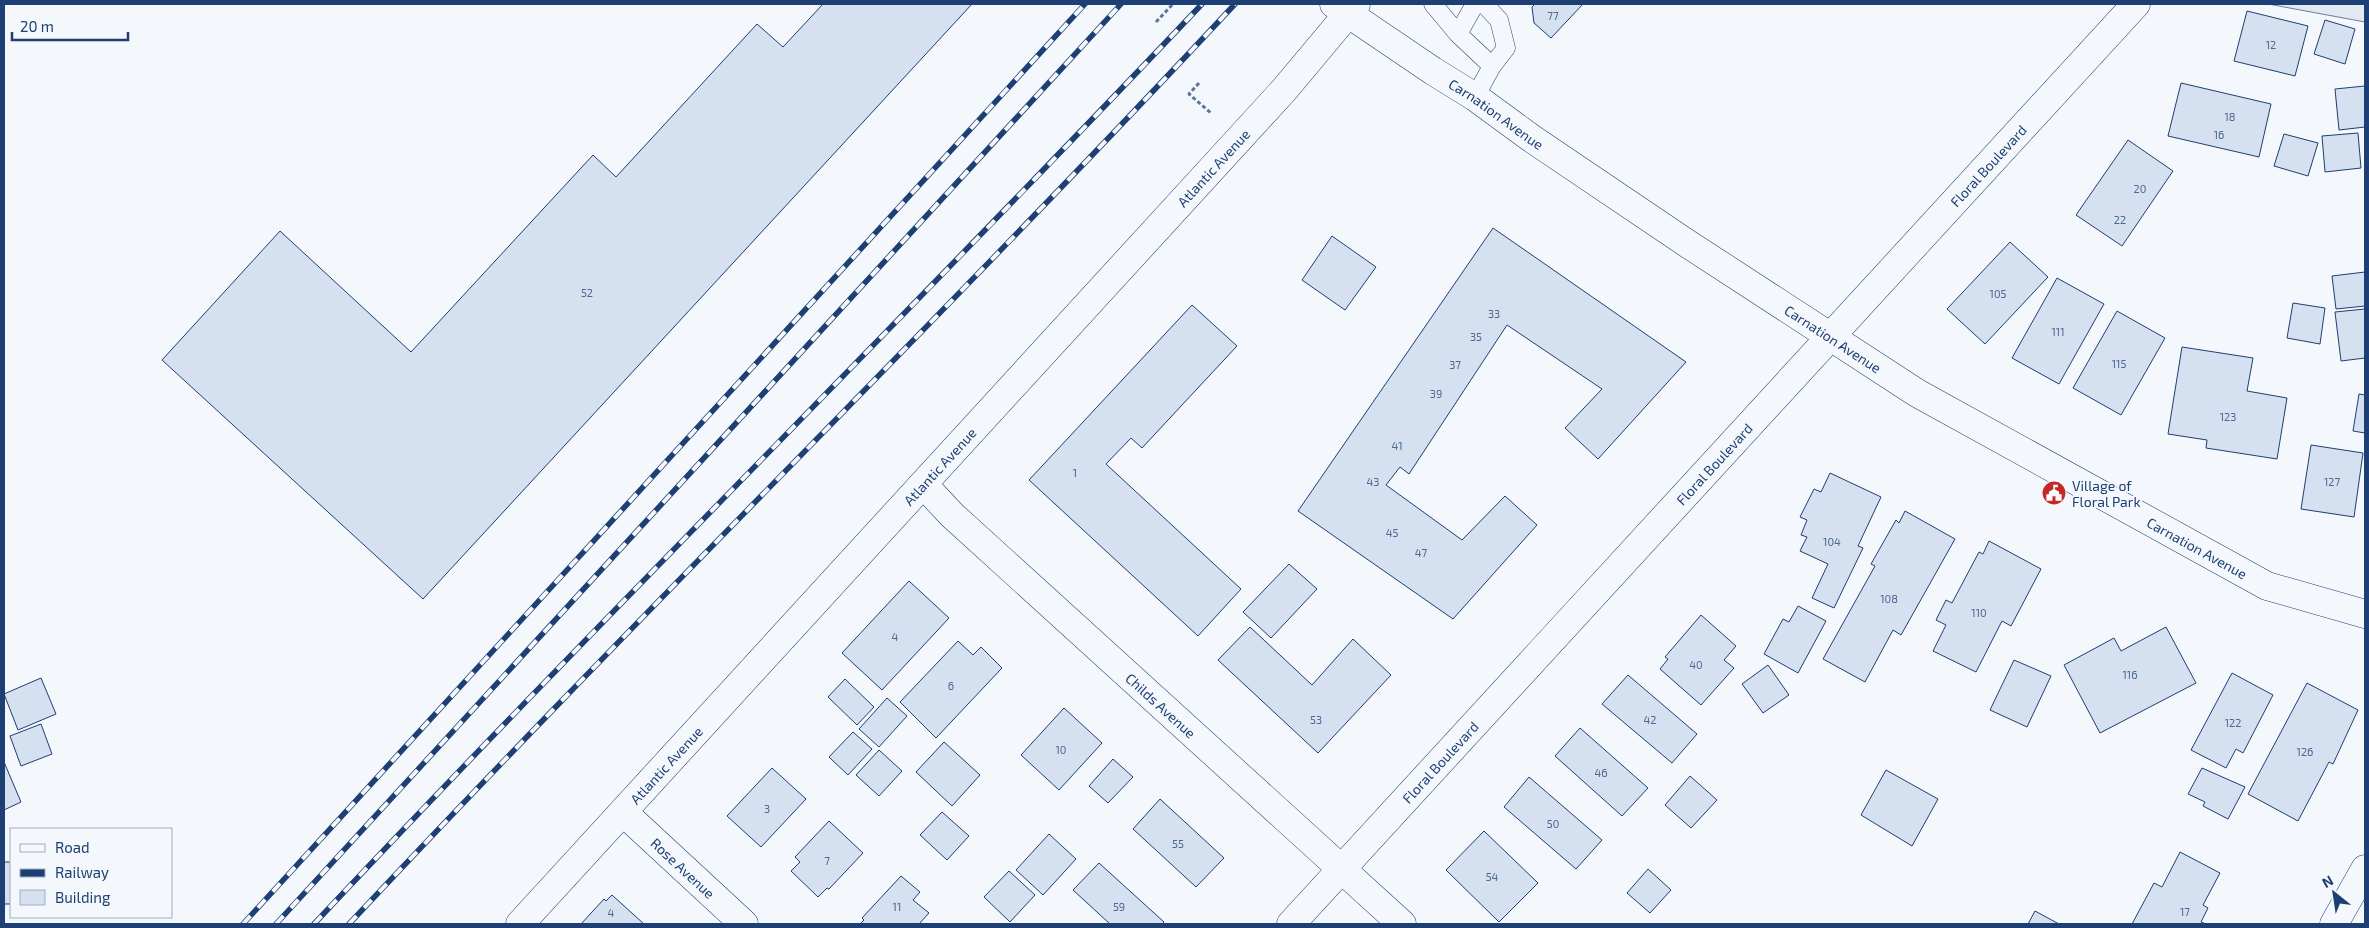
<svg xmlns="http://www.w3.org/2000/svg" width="2369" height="928" font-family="'Exo 2',sans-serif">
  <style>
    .green { fill: #e3e9f0; stroke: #687fa3 }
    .building { fill: #d5e0f0; stroke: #1d3f73 }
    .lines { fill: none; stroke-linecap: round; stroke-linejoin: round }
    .service-casing { stroke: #1d3f73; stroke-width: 19 }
    .minor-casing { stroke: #1d3f73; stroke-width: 29 }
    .path { stroke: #5e769c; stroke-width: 3; stroke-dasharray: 4 2.5; stroke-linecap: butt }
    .service { stroke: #f4f7fb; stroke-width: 18 }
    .minor { stroke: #f4f7fb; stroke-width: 28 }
    .rail-casing { stroke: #1d3f73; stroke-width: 5.5 }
    .rail { stroke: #f4f7fb; stroke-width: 4; stroke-dasharray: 11; stroke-linecap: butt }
    .labels { text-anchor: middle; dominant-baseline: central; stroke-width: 4; stroke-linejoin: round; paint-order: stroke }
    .number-label { font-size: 11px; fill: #4b6792 }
    .street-label { font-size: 14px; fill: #1d3f73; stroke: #f4f7fb }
    .poi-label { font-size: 14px; fill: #1d3f73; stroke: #f4f7fb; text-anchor: start }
  </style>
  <rect width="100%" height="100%" fill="#f4f7fb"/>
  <!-- green -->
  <path class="green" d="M2268,4H2365V22Z"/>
  <!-- building -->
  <path class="building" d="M823,4H972L423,599L162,360L280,231L411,352L593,155L616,177L757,24L783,47Z
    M1535,4H1583L1551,38L1534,23L1532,7Z
    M2247,11L2308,26L2295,76L2234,61Z
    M2325,20L2355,29L2345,64L2314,54Z
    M2181,83L2271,104L2259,157L2168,136Z
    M2365,86V127L2339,130L2335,89Z
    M2358,133L2361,168L2325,172L2322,136Z
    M2284,134L2318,143L2308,176L2274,166Z
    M2128,140L2173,171L2122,246L2076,215Z
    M1493,228L1686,362L1598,459L1565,428L1602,389L1507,325L1409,474L1400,467L1386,485L1462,540L1505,496L1537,525L1453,619L1298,511Z
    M1332,236L1376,267L1345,310L1302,280Z
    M2010,242L2048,277L1985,344L1947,309Z
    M2365,272V306L2336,309L2332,276Z
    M2057,278L2104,304L2059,384L2012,358Z
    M2293,303L2325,308L2320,344L2287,338Z
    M1192,305L1237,346L1142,448L1131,438L1106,464L1241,589L1198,636L1029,480Z
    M2365,309V358L2341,361L2335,312Z
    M2117,311L2165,338L2121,415L2073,388Z
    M2182,347L2253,358L2247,391L2287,398L2277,459L2206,448L2207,440L2168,434Z
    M2359,394L2365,395V433L2353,431Z
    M2311,445L2363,453L2354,517L2301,509Z
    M1830,473L1881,497L1858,546L1863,548L1834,608L1812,598L1828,564L1800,551L1807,537L1801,535L1807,520L1800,517L1814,489L1821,492Z
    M1905,511L1955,539L1901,635L1893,630L1865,682L1823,659L1875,566L1871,564L1896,520L1899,523Z
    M1989,541L2041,569L2011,626L2002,621L1976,672L1933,651L1946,625L1936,620L1946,600L1952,603L1979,552L1983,554Z
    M1289,564L1317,589L1271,638L1243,612Z
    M909,581L949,618L882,690L842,653Z
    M1798,606L1826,621L1798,673L1764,654L1783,619L1789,622Z
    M1701,615L1736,646L1724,660L1734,668L1701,705L1660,669L1668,659L1665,657Z
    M1250,627L1312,685L1353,639L1391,675L1318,753L1218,660Z
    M2166,627L2196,683L2100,733L2064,665L2114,638L2121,651Z
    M958,641L973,655L981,647L1002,668L936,738L900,702Z
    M2014,660L2051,676L2027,727L1990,710Z
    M1768,665L1789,695L1763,713L1742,684Z
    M2232,673L2273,695L2243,753L2236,749L2226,768L2191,750Z
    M1628,675L1697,734L1672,763L1602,704Z
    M41,678L56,714L18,730L4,694Z
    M845,679L874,707L857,725L828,697Z
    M2307,683L2358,710L2333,764L2329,762L2298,821L2248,794Z
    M887,698L907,716L879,747L859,729Z
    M1064,708L1102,743L1059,790L1021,755Z
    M41,724L52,754L21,766L10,736Z
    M1580,728L1648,788L1622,816L1555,756Z
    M853,732L872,749L848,775L829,757Z
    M944,742L980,775L952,806L916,772Z
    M879,750L902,771L879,796L856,775Z
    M1113,759L1133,777L1108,803L1089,786Z
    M4,762L21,802L4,810Z
    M772,768L806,799L761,847L727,816Z
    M2202,768L2245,787L2228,819L2203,806L2205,802L2188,794Z
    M1886,770L1938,799L1912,846L1861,815Z
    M1690,776L1717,800L1691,828L1665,805Z
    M1529,777L1602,840L1576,869L1504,807Z
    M1160,799L1224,858L1196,887L1133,829Z
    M942,812L969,836L947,860L920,835Z
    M829,821L863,853L829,889L827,888L818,897L791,871L800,862L795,857Z
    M1484,831L1538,883L1499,922L1446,870Z
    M1049,834L1076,859L1043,895L1016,870Z
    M2180,852L2220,873L2203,905L2208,908L2201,922L2206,924H2132L2154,883L2162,887Z
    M4,862H11V904H4Z
    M1099,863L1164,922L1162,924H1110L1073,890Z
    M1648,869L1671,890L1650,913L1627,893Z
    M1009,871L1035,895L1010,922L984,897Z
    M901,876L920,892L913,900L929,913L919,924H860L864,920L862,918Z
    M612,895L644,924H581L604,899L606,901Z
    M2035,911L2059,924H2028Z"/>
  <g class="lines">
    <defs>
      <path id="service" d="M1433,4L1458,34
        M1475,4L1458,34L1492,66L1475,97
        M1484,4L1499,20L1506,48L1492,66"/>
      <g id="minor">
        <path id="s1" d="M1334,4L1433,71L1475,97L1531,138L1685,242L1917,393L2267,586L2365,614"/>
        <path id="s2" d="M923,484L952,515L1402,924"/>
        <path id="s3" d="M623,812L744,924"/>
        <path id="s4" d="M520,924L1284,90L1356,4"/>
        <path id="s5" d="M1291,924L2136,4"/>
        <path d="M2334,924L2365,869"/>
      </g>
    </defs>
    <!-- service casing -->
    <use href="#service" class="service-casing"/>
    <!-- minor casing -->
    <use href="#minor" class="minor-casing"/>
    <!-- path -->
    <path class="path" d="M1156,22L1173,4
      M1199,83L1189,94L1211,113"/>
    <!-- service -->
    <use href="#service" class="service"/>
    <!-- minor -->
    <use href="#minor" class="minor"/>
    <defs>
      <path id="rail" d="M243,924L1085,4
        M276,924L1121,4
        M314,924C606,613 909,314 1202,4
        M349,924C640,613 945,315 1235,4"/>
    </defs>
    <!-- rail casing -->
    <use href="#rail" class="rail-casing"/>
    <!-- rail -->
    <use href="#rail" class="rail"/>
  </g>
  <!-- icons -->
  <defs>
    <symbol id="civic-disc" viewBox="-11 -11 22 22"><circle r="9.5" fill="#c62828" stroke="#f4f7fb"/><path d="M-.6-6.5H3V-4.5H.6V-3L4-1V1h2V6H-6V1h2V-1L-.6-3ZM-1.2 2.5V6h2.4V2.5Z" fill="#fff"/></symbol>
  </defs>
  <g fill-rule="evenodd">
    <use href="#civic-disc" x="2040" y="479" width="28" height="28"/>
  </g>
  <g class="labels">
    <!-- number labels -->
    <g class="number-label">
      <text x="1553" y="15">77</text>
      <text x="2271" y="44">12</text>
      <text x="2230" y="116">18</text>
      <text x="2219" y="134">16</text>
      <text x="2140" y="188">20</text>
      <text x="2120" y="219">22</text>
      <text x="587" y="292">52</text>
      <text x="1998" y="293">105</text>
      <text x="1494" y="313">33</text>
      <text x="2058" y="331">111</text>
      <text x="1476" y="336">35</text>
      <text x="2119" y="363">115</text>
      <text x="1455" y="364">37</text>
      <text x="1436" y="393">39</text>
      <text x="2228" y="416">123</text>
      <text x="1397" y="445">41</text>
      <text x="1075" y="472">1</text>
      <text x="1373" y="481">43</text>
      <text x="2332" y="481">127</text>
      <text x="1392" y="532">45</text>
      <text x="1832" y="541">104</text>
      <text x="1421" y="552">47</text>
      <text x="1889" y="598">108</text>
      <text x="1979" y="612">110</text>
      <text x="895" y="636">4</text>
      <text x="1696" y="664">40</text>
      <text x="2130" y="674">116</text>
      <text x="951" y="685">6</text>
      <text x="1316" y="719">53</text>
      <text x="1650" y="719">42</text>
      <text x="2233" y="722">122</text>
      <text x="1061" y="749">10</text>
      <text x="2305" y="751">126</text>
      <text x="1601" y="772">46</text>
      <text x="767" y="808">3</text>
      <text x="1553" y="823">50</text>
      <text x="1178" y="843">55</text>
      <text x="827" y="860">7</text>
      <text x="1492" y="876">54</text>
      <text x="897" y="906">11</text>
      <text x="1119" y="906">59</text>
      <text x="2185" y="911">17</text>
      <text x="611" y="912">4</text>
    </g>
    <!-- street labels -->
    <g class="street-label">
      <text stroke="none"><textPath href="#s1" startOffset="196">Carnation Avenue</textPath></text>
      <text stroke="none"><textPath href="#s5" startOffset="1030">Floral Boulevard</textPath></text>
      <text stroke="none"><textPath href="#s4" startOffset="1026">Atlantic Avenue</textPath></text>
      <text stroke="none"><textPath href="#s1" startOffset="601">Carnation Avenue</textPath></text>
      <text stroke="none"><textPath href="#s5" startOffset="625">Floral Boulevard</textPath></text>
      <text stroke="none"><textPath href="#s4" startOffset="621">Atlantic Avenue</textPath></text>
      <text stroke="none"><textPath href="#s1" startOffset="1021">Carnation Avenue</textPath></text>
      <text stroke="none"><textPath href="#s2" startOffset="325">Childs Avenue</textPath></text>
      <text stroke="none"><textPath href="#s5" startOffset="220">Floral Boulevard</textPath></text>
      <text stroke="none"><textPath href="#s4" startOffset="216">Atlantic Avenue</textPath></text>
      <text stroke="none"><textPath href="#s3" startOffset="82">Rose Avenue</textPath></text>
    </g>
    <!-- poi labels -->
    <g class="poi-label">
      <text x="2072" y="485">Village of<tspan x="2072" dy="16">Floral Park</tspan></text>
    </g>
  </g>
  <!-- border -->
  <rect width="2369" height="928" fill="none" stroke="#1d3f73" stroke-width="10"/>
  <!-- legend -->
  <rect x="10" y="828" width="162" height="90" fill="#f4f7fb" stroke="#9eadc5"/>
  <rect x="20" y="844" width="25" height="8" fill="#f4f7fb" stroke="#9eadc5"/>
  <text x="55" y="853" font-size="15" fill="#1d3f73">Road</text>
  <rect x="20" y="869" width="25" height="8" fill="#1d3f73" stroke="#9eadc5"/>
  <text x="55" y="878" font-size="15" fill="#1d3f73">Railway</text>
  <rect x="20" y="890" width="25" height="15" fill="#d5e0f0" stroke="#9eadc5"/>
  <text x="55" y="903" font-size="15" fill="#1d3f73">Building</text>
  <!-- north arrow -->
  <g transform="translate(2334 893) rotate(330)" stroke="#f4f7fb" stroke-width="4" paint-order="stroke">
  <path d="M0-4L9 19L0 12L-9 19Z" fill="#1d3f73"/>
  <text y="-8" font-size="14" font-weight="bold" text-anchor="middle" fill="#1d3f73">N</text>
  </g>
  <!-- scale -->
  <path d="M12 32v8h116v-8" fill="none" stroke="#1d3f73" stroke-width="2.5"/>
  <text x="20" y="32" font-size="15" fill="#1d3f73" stroke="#f4f7fb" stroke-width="4" paint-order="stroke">20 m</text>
</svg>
